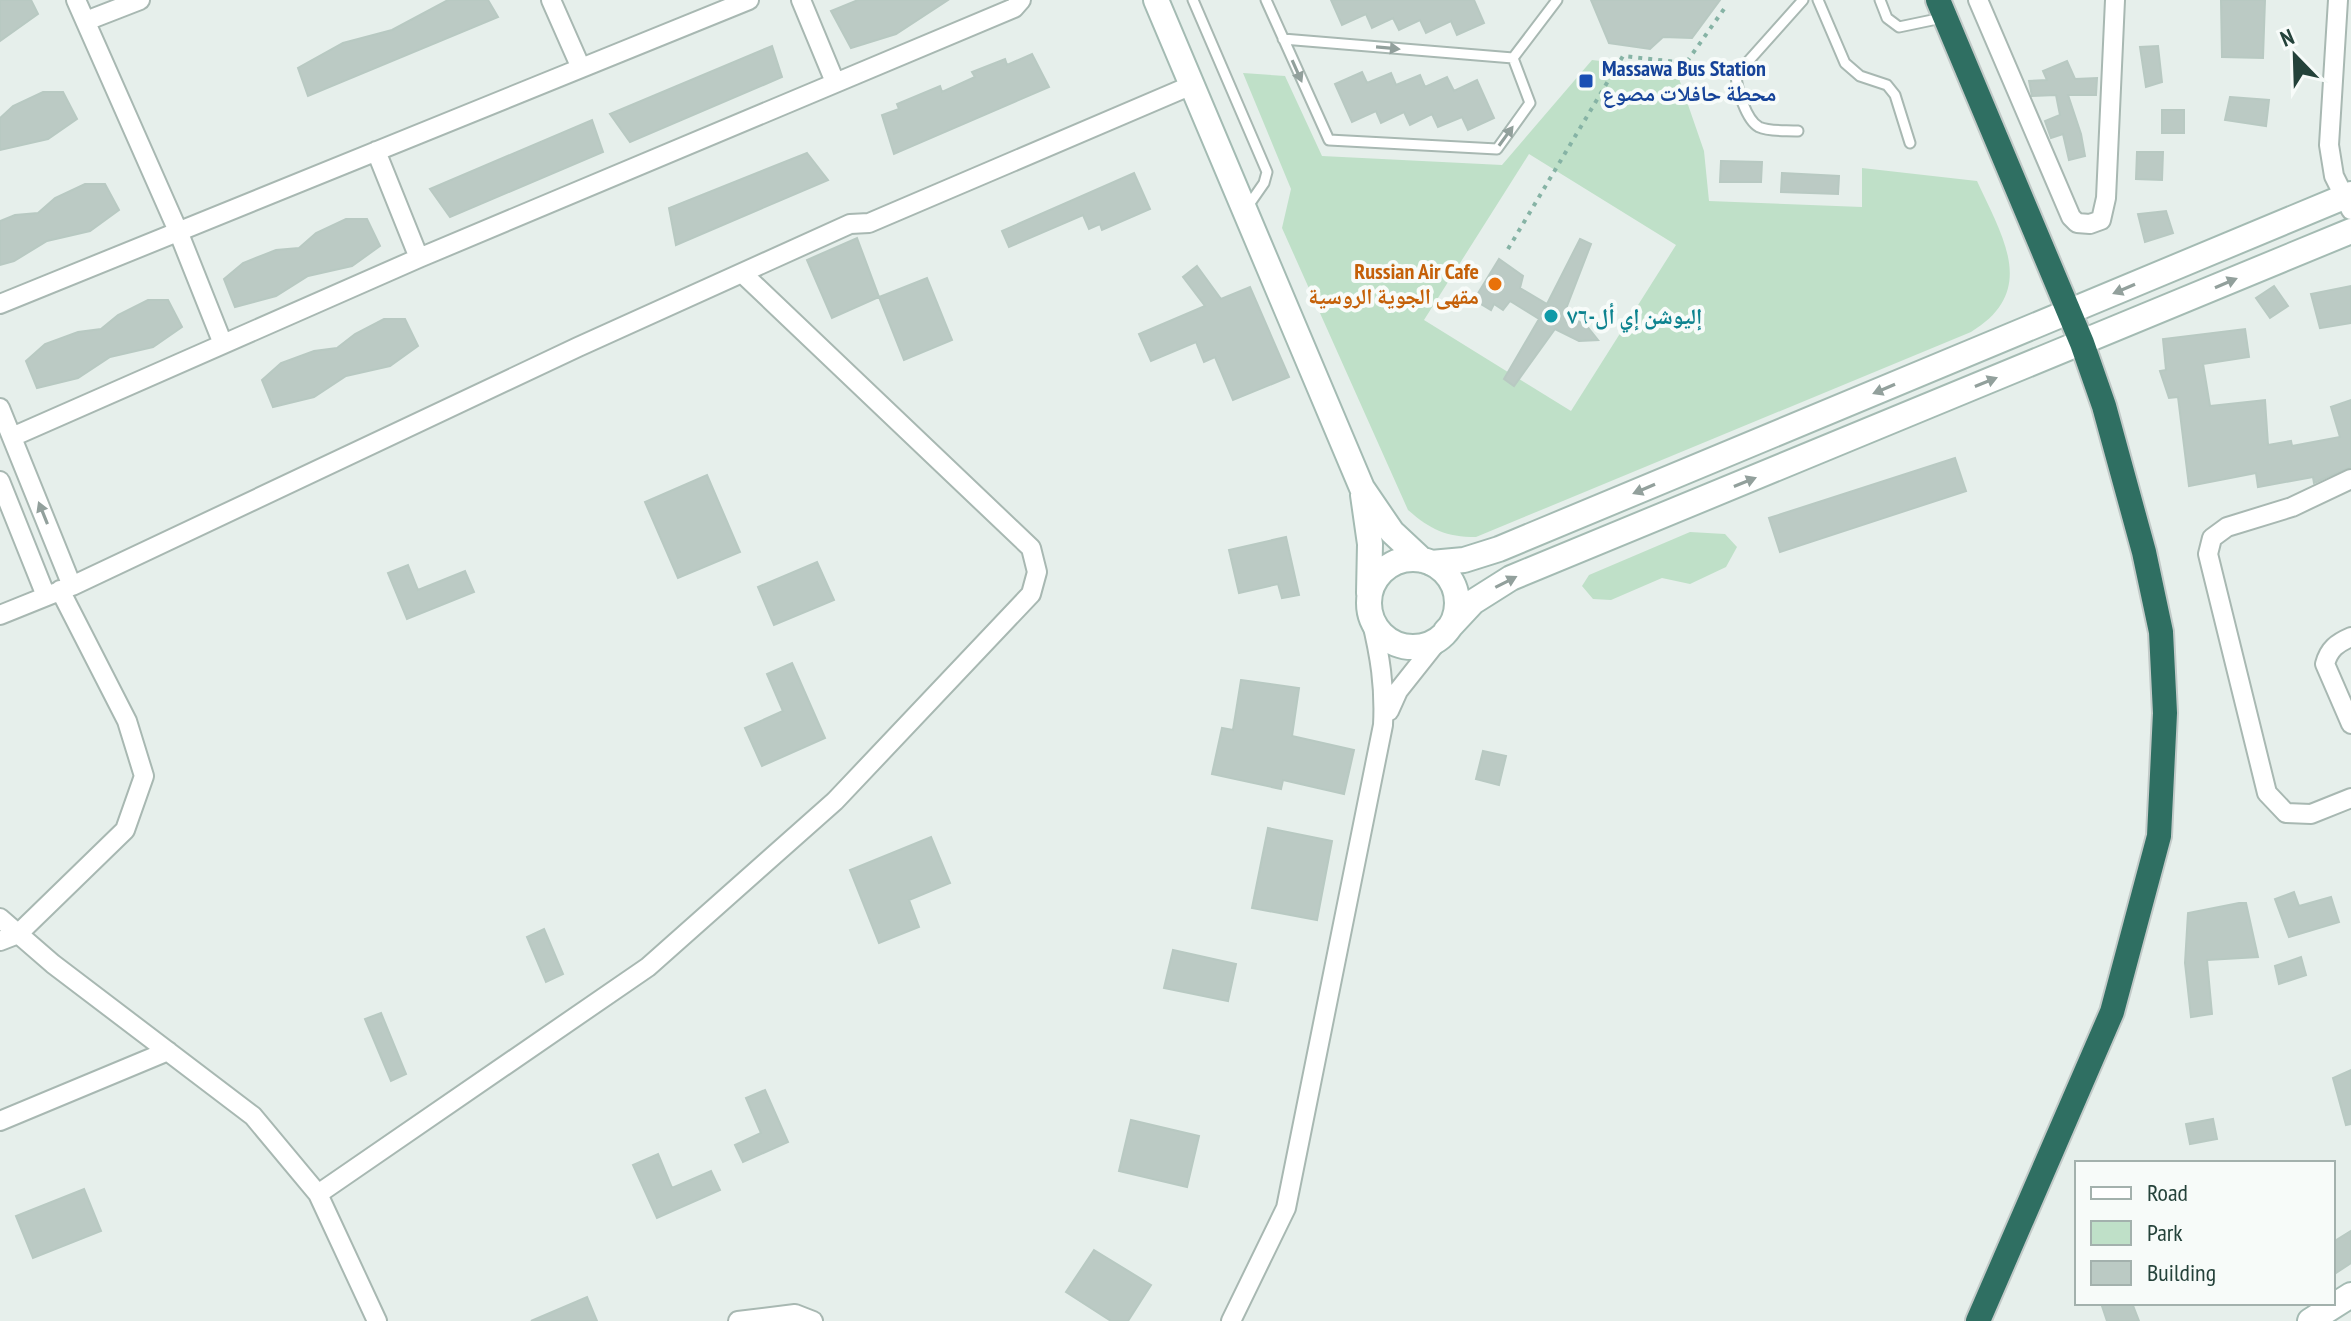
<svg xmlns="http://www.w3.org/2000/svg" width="2351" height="1321" font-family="'PT Sans Narrow','Noto Naskh Arabic',sans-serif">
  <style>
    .green { fill: #bfe0c8; fill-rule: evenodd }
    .building { fill: #bbcac4; stroke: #b8c9c2; stroke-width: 2 }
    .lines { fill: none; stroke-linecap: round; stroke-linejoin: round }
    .lane-casing { stroke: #a8b8b2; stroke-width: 13 }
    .street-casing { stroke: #a8b8b2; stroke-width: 22 }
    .secondary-casing { stroke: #a4bbb3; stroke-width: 28 }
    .highway-casing { stroke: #c2cac8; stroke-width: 28 }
    .path { stroke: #86b3a5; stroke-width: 4; stroke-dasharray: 4 6; stroke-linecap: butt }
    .lane { stroke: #fff; stroke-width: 9 }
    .street { stroke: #fff; stroke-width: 18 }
    .secondary { stroke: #fff; stroke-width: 24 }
    .highway { stroke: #2f6f62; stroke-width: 24 }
    .oneway { fill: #92a09c }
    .transit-dot { fill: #1a4fb4; stroke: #f7fbf9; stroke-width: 3 }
    .food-dot { fill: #e8710a; stroke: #f7fbf9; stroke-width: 3 }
    .culture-dot { fill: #0f9aa8; stroke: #f7fbf9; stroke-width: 3 }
    .labels { text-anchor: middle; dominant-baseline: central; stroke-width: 8; stroke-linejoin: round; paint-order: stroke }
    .transit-label { font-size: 22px; font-weight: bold; fill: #164399; stroke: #f7fbf9; text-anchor: start }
    .food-label { font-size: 22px; font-weight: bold; fill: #c56008; stroke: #f7fbf9; text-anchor: end }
    .culture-label { font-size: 22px; font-weight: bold; fill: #0d838f; stroke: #f7fbf9; text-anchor: start }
  </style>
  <rect width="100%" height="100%" fill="#e6efeb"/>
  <!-- green -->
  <path class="green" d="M1592,60L1676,70L1704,151L1709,201L1862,207V168L1977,181C2002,236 2039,291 1971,332L1476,537C1446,537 1431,530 1408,510L1282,228L1291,189L1243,73L1285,76L1322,156L1502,165ZM1529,154L1676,245L1571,411L1424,320Z
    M1690,532L1725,534L1737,547L1726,567L1690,584L1662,578L1611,600L1593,599L1582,586L1589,575Z"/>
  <!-- building -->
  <path class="building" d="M0,0H31L38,14L0,41Z
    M448,0H488L498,17L308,96L298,68L343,43L392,30Z
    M858,0H948L896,34L851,48L831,11Z
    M1331,0H1474L1484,23L1457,35L1451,21L1426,33L1420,20L1399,30L1393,18L1372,28L1366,14L1342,25Z
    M1591,0H1720L1692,38L1663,37L1650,49L1609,43Z
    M2221,0H2265L2263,58L2222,57Z
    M772,46L782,77L630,142L610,114Z
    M2158,46L2162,82L2146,87L2140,47Z
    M1032,54L1049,87L894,154L882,115L899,109L897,104L940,86L942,92L975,77L972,72L1005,59L1007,65Z
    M2067,61L2075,79L2097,78L2096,95H2068L2081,134L2085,156L2069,160L2063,134L2051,138L2045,121L2060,115L2056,95L2032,96L2029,81L2047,80L2043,71Z
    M1362,72L1367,83L1391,73L1396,85L1420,75L1425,87L1447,77L1454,91L1477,80L1494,118L1468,130L1462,117L1438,127L1432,114L1410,125L1404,112L1381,123L1376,111L1352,122L1335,84Z
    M43,92H63L77,119L48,139L0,150V118L13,106Z
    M2230,97L2269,100L2266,126L2225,120Z
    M2162,110H2184V133H2162Z
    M592,120L603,152L450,217L430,189Z
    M2137,152H2163L2162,180L2136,179Z
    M807,153L828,180L676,245L669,208Z
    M1721,161L1762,162L1761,182H1720Z
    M1134,173L1150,209L1102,230L1100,224L1089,229L1083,215L1009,247L1002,231Z
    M1782,173L1839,176L1838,194L1781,192Z
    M85,184H105L119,210L90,231L47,241L14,261L0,265V221L15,215L38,213L55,198Z
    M2166,211L2173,233L2145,242L2138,214Z
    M346,219H367L380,246L352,266L308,276L276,296L235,307L224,279L243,263L276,250L299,248L316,233Z
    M857,238L879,297L832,318L807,260Z
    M1580,239L1591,244L1564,314L1586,325L1598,340L1579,341L1555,329L1514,386L1504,379L1539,319L1510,301L1503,310L1494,304L1491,310L1474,300L1499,259L1523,276L1520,288L1547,304Z
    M1197,266L1221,299L1250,287L1289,377L1233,400L1215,357L1204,362L1196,342L1151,361L1139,334L1205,306L1183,277Z
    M927,278L952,340L904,360L879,297Z
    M2274,286L2288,306L2270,318L2256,298Z
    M2351,286V323L2320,328L2311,294Z
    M148,300H168L182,327L153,347L110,357L78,378L37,388L26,361L45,344L78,332L101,329L118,315Z
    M384,319H405L418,346L390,366L346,376L314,397L273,407L262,380L281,363L314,351L337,348L355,334Z
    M2245,329L2249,357L2203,364L2210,406L2265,400L2268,445L2291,441L2292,446L2340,437L2331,407L2351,400V467L2314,483L2313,477L2258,487L2256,473L2189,486L2178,397L2169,398L2160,371L2166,370L2163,339Z
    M1955,458L1966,491L1780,552L1769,518Z
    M707,475L740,552L678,578L645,502Z
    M1286,537L1299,595L1282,598L1278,584L1239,593L1229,550Z
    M817,562L834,600L774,625L758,587Z
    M408,565L418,590L465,571L474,592L407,619L388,573Z
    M792,663L825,738L762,766L745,728L783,711L767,674Z
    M1241,680L1299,688L1292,736L1354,750L1344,794L1283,780L1281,789L1212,774L1222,728L1233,730Z
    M1483,751L1506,756L1499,785L1476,779Z
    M1268,828L1332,841L1317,920L1252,908Z
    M931,837L950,883L909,900L919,927L879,943L850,870Z
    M2294,892L2299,906L2331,897L2339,922L2289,937L2275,899Z
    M2239,903H2246L2258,957L2207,960L2212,1014L2191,1017L2185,963L2188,913Z
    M544,929L563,974L546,982L527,937Z
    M1173,950L1236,964L1228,1001L1164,988Z
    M2301,957L2306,975L2279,984L2275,966Z
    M381,1013L406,1074L391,1081L365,1019Z
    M2351,1070V1124L2346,1125L2333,1078Z
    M765,1090L788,1142L743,1162L735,1145L761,1133L746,1098Z
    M2213,1119L2217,1139L2190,1144L2186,1124Z
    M1131,1120L1199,1136L1187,1187L1119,1171Z
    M658,1154L672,1188L711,1171L720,1190L657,1218L633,1165Z
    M84,1189L101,1231L33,1258L16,1216Z
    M2351,1231V1263L2333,1275V1242Z
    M1094,1250L1151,1285L1128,1321H1111L1066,1292Z
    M587,1297L597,1321H531Z
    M2101,1303H2132L2139,1321H2107Z"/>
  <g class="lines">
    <defs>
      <path id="lane" d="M1193,0L1267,172L1264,183L1248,206
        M1266,0L1329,140L1497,149L1530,103L1513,58L1557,0
        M1818,0L1845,63L1860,76L1887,85L1895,95L1910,143
        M1880,0L1887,18L1899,27L1942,18
        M1283,39L1513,58
        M1798,131C1787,130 1769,132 1759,127C1746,120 1737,89 1736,75L1803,0"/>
      <path id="street" d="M76,0L178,231L223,344
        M551,0L581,68
        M801,0L835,82
        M1978,0L2071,217L2077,223L2090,224L2101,220L2106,198L2115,0
        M2338,0L2329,145L2334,176L2351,210
        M86,21L140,0
        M376,151L419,258
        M0,304L749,0
        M0,408L72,586
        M12,437L419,258L1014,8L1021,0
        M2351,479L2292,507L2227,527L2212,538L2208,554L2267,793L2286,813L2311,814L2351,798
        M0,481L46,596
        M0,615L72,586L578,347L850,224L869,223L1192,85
        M2351,637C2337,643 2329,649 2325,664L2351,724
        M1389,711L1398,691L1440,638
        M0,918L53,964L253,1116L318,1194L377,1321
        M0,941L18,934L125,830L144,776L127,721L60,590
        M0,1121L168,1051
        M318,1194L648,967L835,801L1031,594L1037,572L1031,548L742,273
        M738,1321L795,1314L813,1321
        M1231,1321L1286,1208L1383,725C1385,687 1380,655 1371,619"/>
      <path id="secondary" d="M1156,0L1362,488L1392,532L1422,560
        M1363,495L1370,544L1369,593
        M1369 603a44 44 0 1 1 88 0a44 44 0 1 1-88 0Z
        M1431,563L1464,560L1499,549L2351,194
        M1446,631L1473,602L1511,578L2351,231
        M2310,1321L2351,1295"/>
      <path id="highway" d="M1938,0L2082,343L2104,406L2144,552L2161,632L2165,713L2159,836L2112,1012L1978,1321"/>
    </defs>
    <!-- lane casing -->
    <use href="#lane" class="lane-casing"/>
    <!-- street casing -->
    <use href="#street" class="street-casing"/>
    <!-- secondary casing -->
    <use href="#secondary" class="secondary-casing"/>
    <!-- highway casing -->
    <use href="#highway" class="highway-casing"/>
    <!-- path -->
    <path class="path" d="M1508,249L1623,56L1686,63L1724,9"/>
    <!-- lane -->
    <use href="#lane" class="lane"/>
    <!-- street -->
    <use href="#street" class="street"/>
    <!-- secondary -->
    <use href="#secondary" class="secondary"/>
    <!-- highway -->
    <use href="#highway" class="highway"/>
  </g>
  <!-- one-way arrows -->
  <defs><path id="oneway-solid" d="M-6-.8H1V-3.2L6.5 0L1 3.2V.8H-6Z" transform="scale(2)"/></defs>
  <g class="oneway">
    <use href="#oneway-solid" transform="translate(1388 48) rotate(5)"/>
    <use href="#oneway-solid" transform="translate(1297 71) rotate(66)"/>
    <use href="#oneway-solid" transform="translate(1506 136) rotate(-54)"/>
    <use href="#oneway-solid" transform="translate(2226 283) rotate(-23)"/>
    <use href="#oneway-solid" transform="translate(2124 289) rotate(157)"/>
    <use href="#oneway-solid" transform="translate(1986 382) rotate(-22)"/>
    <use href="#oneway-solid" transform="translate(1884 389) rotate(157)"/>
    <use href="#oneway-solid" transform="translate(1745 482) rotate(-22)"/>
    <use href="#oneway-solid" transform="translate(1644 489) rotate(157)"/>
    <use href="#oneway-solid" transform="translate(43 513) rotate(-112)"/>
    <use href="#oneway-solid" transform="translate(1506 582) rotate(-27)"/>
  </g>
  <!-- markers -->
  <rect class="transit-dot" x="1578" y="73" width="16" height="16" rx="4"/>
  <circle class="food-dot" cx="1495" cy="284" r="8"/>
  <circle class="culture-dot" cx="1551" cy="316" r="8"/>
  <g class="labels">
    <!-- transit labels -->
    <g class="transit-label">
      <text x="1602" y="68">Massawa Bus Station<tspan x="1602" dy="25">محطة حافلات مصوع</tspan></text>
    </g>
    <!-- food labels -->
    <g class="food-label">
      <text x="1479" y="271">Russian Air Cafe<tspan x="1479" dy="25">مقهى الجوية الروسية</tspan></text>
    </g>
    <!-- culture labels -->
    <g class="culture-label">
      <text x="1567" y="316">إليوشن إي أل-٧٦</text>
    </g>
  </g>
  <!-- legend -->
  <rect x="2075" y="1161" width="260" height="144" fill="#f7fbf9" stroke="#a3b1ad" stroke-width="2"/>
  <rect x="2091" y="1187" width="40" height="12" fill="#ffffff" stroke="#a3b1ad" stroke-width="2"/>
  <text x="2147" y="1201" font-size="24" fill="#24423a">Road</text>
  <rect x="2091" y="1221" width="40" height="24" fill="#bfe0c8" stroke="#a3b1ad" stroke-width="2"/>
  <text x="2147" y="1241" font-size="24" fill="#24423a">Park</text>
  <rect x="2091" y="1261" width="40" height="24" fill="#bbcac4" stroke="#a3b1ad" stroke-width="2"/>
  <text x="2147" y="1281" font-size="24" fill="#24423a">Building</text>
  <!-- north arrow -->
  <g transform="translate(2295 56) rotate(337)" stroke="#f7fbf9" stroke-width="6" paint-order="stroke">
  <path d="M0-6L14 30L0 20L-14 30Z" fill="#24423a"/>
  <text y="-12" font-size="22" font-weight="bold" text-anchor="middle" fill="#24423a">N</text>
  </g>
</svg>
